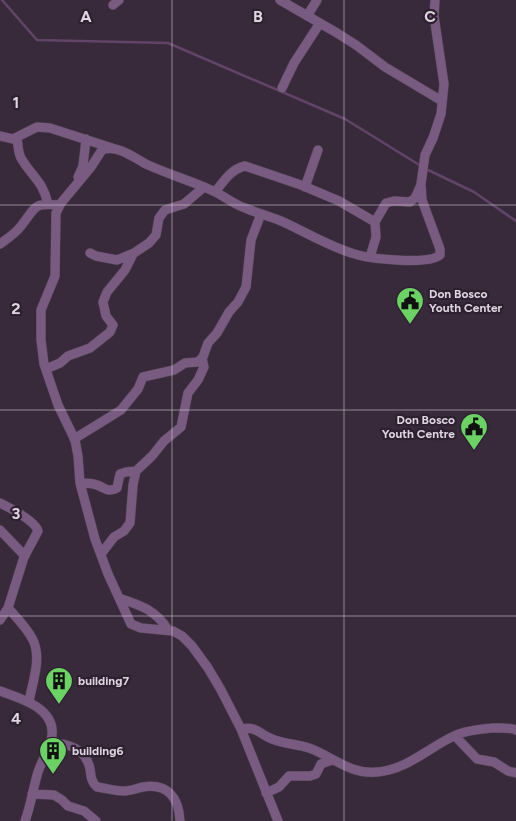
<svg xmlns="http://www.w3.org/2000/svg" width="516" height="821" font-family="Figtree,sans-serif">
  <style>
    .lines { fill: none; stroke-linecap: round; stroke-linejoin: round }
    .stream { stroke: #624468; stroke-width: 2.5 }
    .street-casing { stroke: #534555; stroke-width: 10 }
    .street { stroke: #795a80; stroke-width: 9 }
    .grid { fill: none; stroke: #ded5e0; stroke-width: 1; stroke-opacity: 0.55 }
    .labels { text-anchor: middle; dominant-baseline: central; stroke-width: 4.5; stroke-linejoin: round; paint-order: stroke }
    .poi-label { font-size: 12px; font-weight: bold; fill: #ded5e0; stroke: #2e2031; text-anchor: start }
    .grid-label { font-size: 16px; text-anchor: middle; font-weight: bold; fill: #ded5e0; stroke: #2e2031; stroke-width: 4.5; stroke-linejoin: round; paint-order: stroke }
  </style>
  <rect width="100%" height="100%" fill="#382a3b"/>
  <g class="lines">
    <!-- stream -->
    <path class="stream" d="M2,0L37,40L168,43L345,119L421,166
      M426,169L474,192L516,221"/>
    <defs>
      <path id="street" d="M280,0L337,33L356,45L385,67L442,101
        M113,5L119,0
        M307,16L317,0
        M282,88L294,63L320,23
        M0,136L13,139L37,127L50,128L112,148
        M17,138C18,144 18,153 21,158C32,177 43,181 48,204
        M78,177L83,166L86,139
        M305,187L318,150
        M215,192C224,181 231,169 245,166L301,185L339,201L375,222L376,237L370,257
        M375,222L386,203L394,201L410,202L415,198L420,187
        M0,244C7,239 16,233 21,226C37,206 32,203 60,205
        M90,253L96,256L117,260L134,253L149,243L156,235L159,218L165,210L184,204L204,187
        M46,369L60,363L68,356L90,348L110,332L113,325L106,316L103,302L107,292L125,270L133,254
        M74,439L121,410L138,389L143,377L174,370L185,363L198,362L203,357L208,343L217,333L229,312L238,302L246,287L251,240L261,214
        M80,483C85,483 92,483 97,485C105,488 108,493 117,488L120,474L126,472L136,471
        M0,503C10,508 35,521 38,531L24,557L8,608L0,620
        M0,530L25,556
        M101,554L114,537L124,531L130,523L133,485L136,471L152,456L164,441L181,427L188,393L198,380L204,367L202,358
        M119,598C140,605 156,610 168,630
        M8,608C17,618 27,628 33,640C42,659 32,683 29,702
        M0,691C20,698 55,708 52,735C51,747 42,760 38,772C33,788 31,805 25,821
        M241,729C257,726 259,734 272,739C284,744 297,744 309,748C332,756 350,775 377,772C407,770 429,747 456,735C467,730 481,729 493,728C501,728 508,727 516,730
        M455,736L477,759L494,762L508,771L516,773
        M50,743C68,743 86,749 90,769C91,776 91,782 97,787C106,788 115,791 124,791C131,791 137,788 143,787C168,783 179,798 180,821
        M266,793L279,787L289,776H310L316,774L321,764L332,760
        M32,794L54,795L62,800L68,806L84,811L96,821
        M278,821L241,729L221,690L208,668L192,646L182,636L173,631L141,628L131,624L108,574L95,539L80,483L78,456L75,440L58,405L44,364L41,340V310L55,276L56,213L61,203L91,167L102,150C118,144 134,158 148,165C168,174 191,181 211,190C223,195 233,204 245,208C257,213 269,216 281,221C306,232 331,248 358,255C373,259 428,265 440,255V249L422,200L421,184L425,155L433,138L441,114L444,84L434,16L435,0"/>
    </defs>
    <!-- street casing -->
    <use href="#street" class="street-casing"/>
    <!-- street -->
    <use href="#street" class="street"/>
  </g>
  <!-- grid -->
  <path class="grid" d="M172,0V821M344,0V821M0,205H516M0,410H516M0,616H516"/>
  <!-- icons -->
  <defs>
    <symbol id="civic-pin" viewBox="-11 -11 22 30"><path d="M0 17L-7.5 6A9.5 9.5 0 1 1 7.5 6Z" fill="#6bd363" stroke="#2e2031"/><path d="M-.6-6.5H3V-4.5H.6V-3L4-1V1h2V6H-6V1h2V-1L-.6-3ZM-1.2 2.5V6h2.4V2.5Z" fill="#111"/></symbol>
    <symbol id="building-pin" viewBox="-11 -11 22 30"><path d="M0 17L-7.5 6A9.5 9.5 0 1 1 7.5 6Z" fill="#6bd363" stroke="#2e2031"/><path d="M-4-6H4V6H1V3H-1V6H-4ZM-2.5-4.3h1.7v1.8h-1.7ZM.8-4.3h1.7v1.8H.8ZM-2.5-1h1.7V.8h-1.7ZM.8-1h1.7V.8H.8Z" fill="#111"/></symbol>
  </defs>
  <g fill-rule="evenodd">
    <use href="#civic-pin" x="394" y="285" width="32" height="43"/>
    <use href="#civic-pin" x="458" y="411" width="32" height="43"/>
    <use href="#building-pin" x="43" y="665" width="32" height="43"/>
    <use href="#building-pin" x="37" y="735" width="32" height="43"/>
  </g>
  <g class="labels">
    <!-- poi labels -->
    <g class="poi-label">
      <text x="429" y="294">Don Bosco<tspan x="429" dy="14">Youth Center</tspan></text>
      <text x="455" y="420" text-anchor="end">Don Bosco<tspan x="455" dy="14">Youth Centre</tspan></text>
      <text x="78" y="681">building7</text>
      <text x="72" y="751">building6</text>
    </g>
  </g>
  <g class="grid-label">
    <text x="86" y="22">A</text>
    <text x="258" y="22">B</text>
    <text x="430" y="22">C</text>
    <text x="16" y="108">1</text>
    <text x="16" y="314">2</text>
    <text x="16" y="519">3</text>
    <text x="16" y="724">4</text>
  </g>
</svg>
